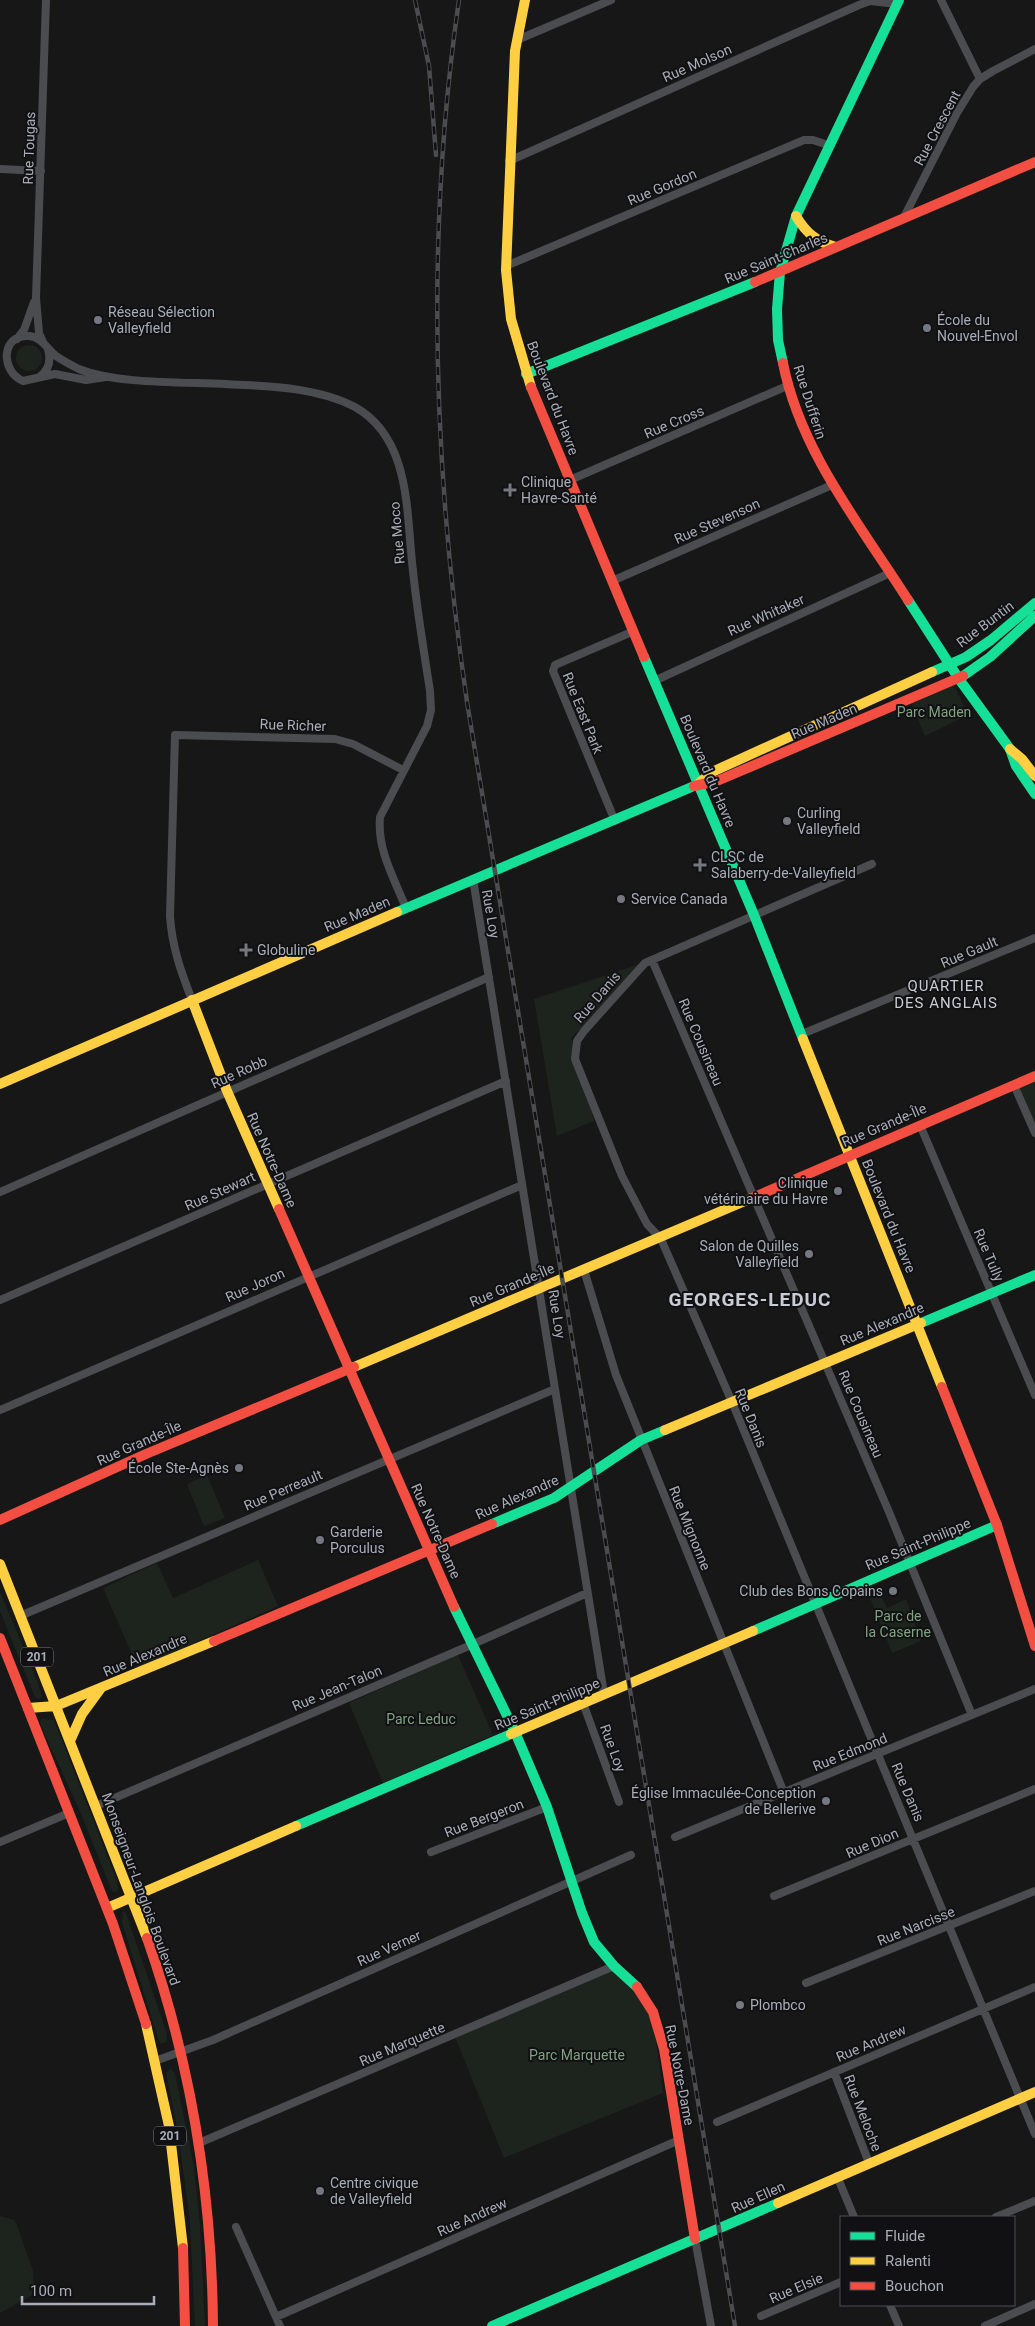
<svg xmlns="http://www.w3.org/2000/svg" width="1035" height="2326" font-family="Roboto,sans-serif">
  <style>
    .green { fill: #1d241e }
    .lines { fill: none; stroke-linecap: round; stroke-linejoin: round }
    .street { stroke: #4b4c50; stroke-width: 8 }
    .fast { stroke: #16e098; stroke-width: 10 }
    .slow { stroke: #ffcf43; stroke-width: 10 }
    .jam { stroke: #f24e42; stroke-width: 10 }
    .rail-casing { stroke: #4b4c4f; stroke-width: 4.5 }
    .rail { stroke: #111113; stroke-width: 2.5; stroke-dasharray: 8; stroke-linecap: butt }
    .poi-dot { fill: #757880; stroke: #111113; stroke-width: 2 }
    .labels { text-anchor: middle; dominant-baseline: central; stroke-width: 4; stroke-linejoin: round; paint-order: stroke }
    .shield { fill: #111113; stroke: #7b7e86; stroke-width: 1 }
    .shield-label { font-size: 12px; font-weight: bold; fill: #a8adb8 }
    .street-label { font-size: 14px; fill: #a8adb8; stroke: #111113 }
    .poi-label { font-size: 14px; fill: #a8adb8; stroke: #111113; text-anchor: start }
    .park-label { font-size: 14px; fill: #7fa381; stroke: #111113 }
    .neighbourhood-label { font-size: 15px; letter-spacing: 1px; fill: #c9ccd4; stroke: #111113 }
    .district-label { font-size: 19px; font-weight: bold; letter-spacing: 1px; fill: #c9ccd4; stroke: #111113 }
  </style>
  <rect width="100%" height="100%" fill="#171717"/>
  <!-- green -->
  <path class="green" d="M16 358a13 13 0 1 1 26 0a13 13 0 1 1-26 0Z
    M954,685L968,715L925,736L911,703Z
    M652,960L571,1038L594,1121L557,1136L534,999Z
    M1035,1076V1133L1014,1085Z
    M207,1475L225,1518L204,1526L187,1484Z
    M258,1560L278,1606L138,1668L103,1588L157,1563L173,1598Z
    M0,1592L37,1680L42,1697L39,1699L35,1697L0,1611Z
    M880,1593L887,1608L906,1599L921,1641L892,1653L870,1598Z
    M458,1655L493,1735L383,1783L349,1703Z
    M43,1719L54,1720L117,1881L118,1889L116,1892L112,1891L79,1809L41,1726L40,1721Z
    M123,1911L126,1913L167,2034L166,2042L161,2044L158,2039L122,1923Z
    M614,1966C622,1974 631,1982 637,1992C657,2021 658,2059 663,2093L504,2158L453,2032Z
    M170,2069L175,2073L194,2167L200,2225L205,2326H195L190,2223L179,2138L166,2073Z
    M0,2216L15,2220L33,2271L34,2294L0,2313Z"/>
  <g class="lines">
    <!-- street -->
    <path class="street" d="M941,0L980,79
      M517,40L611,0
      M509,161L859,5L870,1L897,4
      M0,169L41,171
      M903,219L957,113L973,87L980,79L993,71L1035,49
      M506,266L804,140H813L828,145
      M17,339L24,330L34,302
      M43,342L39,333L36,298L46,0
      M39,377C50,370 51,360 48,349
      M106,377L86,380L55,374L23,381C0,371 1,334 29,336C42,337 47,349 56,356C63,361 71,365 79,369C115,384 184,382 225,384C267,386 317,387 355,407C412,439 406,515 413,571C417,611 424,651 430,691L431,710L427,726L380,817C377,850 394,878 406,908
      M570,480L787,386
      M612,581L832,485
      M654,681L890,573
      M615,821L553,671L555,665L634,631
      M872,864L645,963L584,1031L577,1041L575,1059L622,1176L647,1224L661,1239L732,1402L1035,2134
      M473,879L604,1694
      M652,960L889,1512L972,1715
      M192,1000C181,972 172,947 170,916L175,735L335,739L353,744L403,770
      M802,1034L1035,938
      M1014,1085L1035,1133
      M920,1125L1035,1395
      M0,1192L489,977
      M584,1270L616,1375L784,1793
      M0,1300L506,1081
      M0,1410L522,1185
      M20,1616L555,1389
      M583,1703L619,1802
      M96,1806L471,1645L587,1593
      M675,1837L1035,1689
      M0,1842L69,1813
      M431,1852L547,1807
      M774,1896L1035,1789
      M806,1983L1035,1891
      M155,2061L213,2040L631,1855
      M834,2072L869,2163
      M717,2122L1035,1987
      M199,2143L614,1966
      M837,2176L854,2217
      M996,2217L1035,2201
      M236,2227L280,2326
      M695,2239L711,2326
      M890,2305L899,2326
      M761,2316L841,2282
      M276,2317L679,2140
      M985,2326L1035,2304"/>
    <!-- fast -->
    <path class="fast" d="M783,363L778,340L777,309L780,272L796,216L899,0
      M526,374L755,282
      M908,600L959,679L1010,749L1016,766L1035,794
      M644,657L754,915L803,1039
      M932,672L966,657L991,640L1035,603
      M963,676L990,657L1035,616
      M397,912L694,786
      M921,1323L1035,1275
      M492,1524L554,1498L641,1440L665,1430
      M454,1607L515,1732L547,1807L582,1913L594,1942L614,1966L637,1987
      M753,1631L997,1525
      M296,1826L511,1734
      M492,2326L778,2203"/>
    <!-- slow -->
    <path class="slow" d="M525,0L515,51L506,270L511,319L531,387
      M796,216C806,233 817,242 836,247
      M1010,749L1022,759L1035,776
      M698,784L712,772L932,672
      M192,1000L227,1091L279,1209
      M803,1039L942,1387
      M0,1084L397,912
      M354,1367L752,1198
      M665,1430L921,1323
      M0,1564L147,1938
      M28,1708L56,1706L214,1641
      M511,1734L753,1631
      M70,1741L82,1714L101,1688
      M107,1908L296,1826
      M146,2024L169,2126L183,2248
      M778,2203L1035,2092"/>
    <!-- jam -->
    <path class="jam" d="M755,282L1035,162
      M783,363C800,451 861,526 908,600
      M531,387L644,657
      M694,786L717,781L963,676
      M752,1198L1035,1076
      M279,1209L454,1607
      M942,1387L997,1525L1035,1646
      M0,1520L146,1454L354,1367
      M0,1638L113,1924L146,2024
      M214,1641L492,1524
      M147,1938C191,2063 212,2193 213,2326
      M637,1987L653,2012L664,2049L695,2239
      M183,2248L185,2326"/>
    <defs>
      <path id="rail" d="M415,0L429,66L436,155
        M459,0C425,234 433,469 467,702L735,2326"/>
    </defs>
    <!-- rail casing -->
    <use href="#rail" class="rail-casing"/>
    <!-- rail -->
    <use href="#rail" class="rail"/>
  </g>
  <!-- markers -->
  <g class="poi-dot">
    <circle cx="98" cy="320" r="5"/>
    <circle cx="927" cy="328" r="5"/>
    <path d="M507.5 482.5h5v5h5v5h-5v5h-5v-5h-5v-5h5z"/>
    <circle cx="787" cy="821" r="5"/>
    <path d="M697.5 857.5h5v5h5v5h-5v5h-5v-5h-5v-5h5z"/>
    <circle cx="621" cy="899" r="5"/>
    <path d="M243.5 942.5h5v5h5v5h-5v5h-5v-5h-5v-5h5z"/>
    <circle cx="838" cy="1191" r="5"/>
    <circle cx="809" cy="1254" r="5"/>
    <circle cx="239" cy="1468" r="5"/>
    <circle cx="320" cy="1540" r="5"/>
    <circle cx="893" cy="1591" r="5"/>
    <circle cx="826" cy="1801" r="5"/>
    <circle cx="740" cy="2005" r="5"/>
    <circle cx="320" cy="2191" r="5"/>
  </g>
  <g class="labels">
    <!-- shield labels -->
    <g class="shield">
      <rect x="21" y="1647.5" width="32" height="19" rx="4"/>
      <rect x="154" y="2126.5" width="32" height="19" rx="4"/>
    </g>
    <g class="shield-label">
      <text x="37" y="1657">201</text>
      <text x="170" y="2136">201</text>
    </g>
    <!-- street labels -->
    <g class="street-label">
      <text transform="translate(697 63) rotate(-24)">Rue Molson</text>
      <text transform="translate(937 128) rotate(-62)">Rue Crescent</text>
      <text transform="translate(29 148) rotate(-88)">Rue Tougas</text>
      <text transform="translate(662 187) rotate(-23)">Rue Gordon</text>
      <text transform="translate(776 258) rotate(-23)">Rue Saint-Charles</text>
      <text transform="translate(553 398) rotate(69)">Boulevard du Havre</text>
      <text transform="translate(810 402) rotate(72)">Rue Dufferin</text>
      <text transform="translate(674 422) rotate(-23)">Rue Cross</text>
      <text transform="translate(717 521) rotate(-24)">Rue Stevenson</text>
      <text transform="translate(397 533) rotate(-95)">Rue Moco</text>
      <text transform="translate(766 615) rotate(-24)">Rue Whitaker</text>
      <text transform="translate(985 624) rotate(-37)">Rue Buntin</text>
      <text transform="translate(583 713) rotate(68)">Rue East Park</text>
      <text transform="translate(824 721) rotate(-23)">Rue Maden</text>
      <text transform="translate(293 725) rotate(2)">Rue Richer</text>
      <text transform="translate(708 771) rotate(67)">Boulevard du Havre</text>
      <text transform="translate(357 914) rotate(-23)">Rue Maden</text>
      <text transform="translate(491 914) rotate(80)">Rue Loy</text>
      <text transform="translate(969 952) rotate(-23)">Rue Gault</text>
      <text transform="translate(597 997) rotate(-49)">Rue Danis</text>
      <text transform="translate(701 1042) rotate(67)">Rue Cousineau</text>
      <text transform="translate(239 1072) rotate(-24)">Rue Robb</text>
      <text transform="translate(884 1125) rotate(-23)">Rue Grande-Île</text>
      <text transform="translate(272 1160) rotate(66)">Rue Notre-Dame</text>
      <text transform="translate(220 1191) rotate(-24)">Rue Stewart</text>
      <text transform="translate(889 1216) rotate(68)">Boulevard du Havre</text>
      <text transform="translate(989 1255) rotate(67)">Rue Tully</text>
      <text transform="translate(255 1285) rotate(-24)">Rue Joron</text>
      <text transform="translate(512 1285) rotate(-23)">Rue Grande-Île</text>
      <text transform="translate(557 1314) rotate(81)">Rue Loy</text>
      <text transform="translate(882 1324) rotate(-23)">Rue Alexandre</text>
      <text transform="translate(861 1414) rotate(67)">Rue Cousineau</text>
      <text transform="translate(751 1418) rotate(68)">Rue Danis</text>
      <text transform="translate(139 1443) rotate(-24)">Rue Grande-Île</text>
      <text transform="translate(283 1490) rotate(-23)">Rue Perreault</text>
      <text transform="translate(517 1497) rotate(-24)">Rue Alexandre</text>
      <text transform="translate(690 1528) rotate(68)">Rue Mignonne</text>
      <text transform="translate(436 1531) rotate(66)">Rue Notre-Dame</text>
      <text transform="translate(918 1544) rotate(-23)">Rue Saint-Philippe</text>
      <text transform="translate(145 1655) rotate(-23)">Rue Alexandre</text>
      <text transform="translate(337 1688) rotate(-23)">Rue Jean-Talon</text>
      <text transform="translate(547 1704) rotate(-23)">Rue Saint-Philippe</text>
      <text transform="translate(613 1748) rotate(70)">Rue Loy</text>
      <text transform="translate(850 1752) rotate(-22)">Rue Edmond</text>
      <text transform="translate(908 1792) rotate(67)">Rue Danis</text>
      <text transform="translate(484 1818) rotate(-21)">Rue Bergeron</text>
      <text transform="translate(872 1843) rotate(-23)">Rue Dion</text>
      <text transform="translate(141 1889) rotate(70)">Monseigneur-Langlois Boulevard</text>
      <text transform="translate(916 1926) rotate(-22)">Rue Narcisse</text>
      <text transform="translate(389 1948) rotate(-24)">Rue Verner</text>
      <text transform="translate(871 2043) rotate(-23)">Rue Andrew</text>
      <text transform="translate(402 2044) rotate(-23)">Rue Marquette</text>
      <text transform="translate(680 2075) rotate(79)">Rue Notre-Dame</text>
      <text transform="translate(863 2113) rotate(69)">Rue Meloche</text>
      <text transform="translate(758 2197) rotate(-24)">Rue Ellen</text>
      <text transform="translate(472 2217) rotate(-24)">Rue Andrew</text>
      <text transform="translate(796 2288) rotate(-23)">Rue Elsie</text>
    </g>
    <!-- poi labels -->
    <g class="poi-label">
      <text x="108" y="312">Réseau Sélection<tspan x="108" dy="16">Valleyfield</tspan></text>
      <text x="937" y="320">École du<tspan x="937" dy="16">Nouvel-Envol</tspan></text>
      <text x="521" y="482">Clinique<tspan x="521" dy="16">Havre-Santé</tspan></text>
      <text x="797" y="813">Curling<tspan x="797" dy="16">Valleyfield</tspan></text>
      <text x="711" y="857">CLSC de<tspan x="711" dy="16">Salaberry-de-Valleyfield</tspan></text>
      <text x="631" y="899">Service Canada</text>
      <text x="257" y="950">Globuline</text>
      <text x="828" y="1183" text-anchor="end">Clinique<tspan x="828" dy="16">vétérinaire du Havre</tspan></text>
      <text x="799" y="1246" text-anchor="end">Salon de Quilles<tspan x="799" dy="16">Valleyfield</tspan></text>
      <text x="229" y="1468" text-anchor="end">École Ste-Agnès</text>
      <text x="330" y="1532">Garderie<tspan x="330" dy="16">Porculus</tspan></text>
      <text x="883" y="1591" text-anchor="end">Club des Bons Copains</text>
      <text x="816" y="1793" text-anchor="end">Église Immaculée-Conception<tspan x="816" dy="16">de Bellerive</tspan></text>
      <text x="750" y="2005">Plombco</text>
      <text x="330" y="2183">Centre civique<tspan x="330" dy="16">de Valleyfield</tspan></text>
    </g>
    <!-- park labels -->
    <g class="park-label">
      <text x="934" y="712">Parc Maden</text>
      <text x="898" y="1616">Parc de<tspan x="898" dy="16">la Caserne</tspan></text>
      <text x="421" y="1719">Parc Leduc</text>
      <text x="577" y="2055">Parc Marquette</text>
    </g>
    <!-- neighbourhood labels -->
    <g class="neighbourhood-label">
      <text x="946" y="986">QUARTIER<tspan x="946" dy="17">DES ANGLAIS</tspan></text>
    </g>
    <!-- district labels -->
    <g class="district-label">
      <text x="750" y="1299">GEORGES-LEDUC</text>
    </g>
  </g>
  <!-- legend -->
  <rect x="840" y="2216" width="175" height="90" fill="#111113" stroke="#4d4f55"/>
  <rect x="850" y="2232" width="25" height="8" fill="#16e098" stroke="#4d4f55"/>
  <text x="885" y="2241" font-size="15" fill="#a8adb8">Fluide</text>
  <rect x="850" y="2257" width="25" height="8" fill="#ffcf43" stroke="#4d4f55"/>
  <text x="885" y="2266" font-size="15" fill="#a8adb8">Ralenti</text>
  <rect x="850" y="2282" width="25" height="8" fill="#f24e42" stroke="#4d4f55"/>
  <text x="885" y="2291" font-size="15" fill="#a8adb8">Bouchon</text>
  <!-- scale -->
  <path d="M22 2296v8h132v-8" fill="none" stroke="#a8adb8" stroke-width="2.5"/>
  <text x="30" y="2296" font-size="15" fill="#a8adb8" stroke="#111113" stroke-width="4" paint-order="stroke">100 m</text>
</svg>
